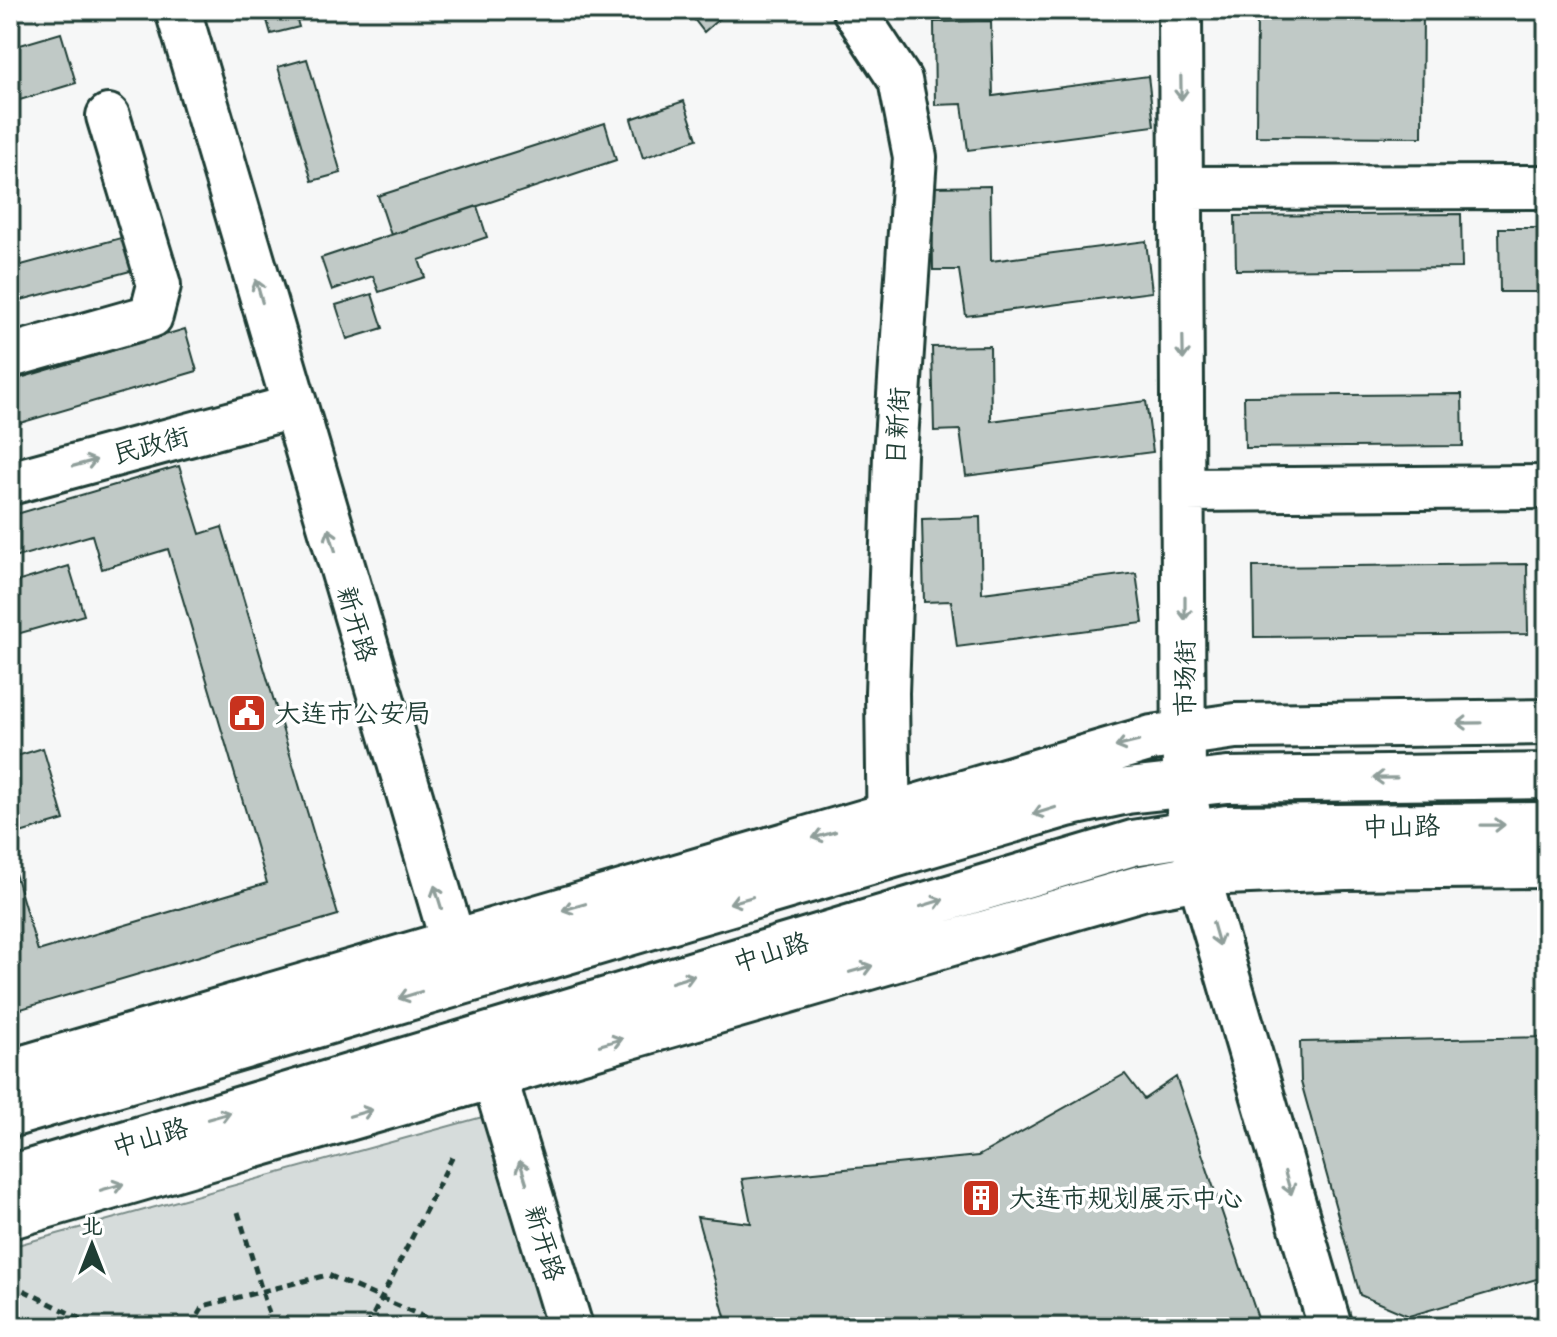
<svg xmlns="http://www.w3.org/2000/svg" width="1557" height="1337" font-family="Sriracha,'LXGW WenKai TC',sans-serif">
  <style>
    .green { fill: #d6dcdb; stroke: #7a8c88; stroke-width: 2 }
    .building { fill: #c0c9c6; stroke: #1f3d34; stroke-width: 2 }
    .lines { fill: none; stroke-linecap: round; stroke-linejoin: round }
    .minor-casing { stroke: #1f3d34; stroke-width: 48 }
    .major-casing { stroke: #1f3d34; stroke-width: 50 }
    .path { stroke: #1f3d34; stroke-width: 5; stroke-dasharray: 8 6; stroke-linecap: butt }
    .minor { stroke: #fff; stroke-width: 42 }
    .major { stroke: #fff; stroke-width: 44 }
    .oneway { stroke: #8f9e9a }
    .labels { text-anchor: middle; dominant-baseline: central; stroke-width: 7; stroke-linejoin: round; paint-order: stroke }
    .street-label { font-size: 26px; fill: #1f3d34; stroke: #fff }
    .poi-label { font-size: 26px; fill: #1f3d34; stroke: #fff; text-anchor: start }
  </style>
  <rect width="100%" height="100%" fill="#f6f7f7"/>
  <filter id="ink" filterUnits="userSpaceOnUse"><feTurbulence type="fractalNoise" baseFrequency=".0125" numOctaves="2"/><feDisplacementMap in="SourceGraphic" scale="16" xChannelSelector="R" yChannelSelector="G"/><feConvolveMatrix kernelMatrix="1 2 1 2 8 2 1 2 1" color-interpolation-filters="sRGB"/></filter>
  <g filter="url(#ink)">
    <!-- green -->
    <path class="green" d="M486,1116L548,1327H10V1247Z"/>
    <!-- building -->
    <path class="building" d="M264,10H294L299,27L271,34Z
      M687,10H729L704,32Z
      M1257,10H1423L1422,137L1256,136Z
      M991,21L993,96L1148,76L1154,126L968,150L962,104L935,105L934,22Z
      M61,33L76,83L10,103V48Z
      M307,59L341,173L312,181L278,67Z
      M684,101L697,139L643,158L631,119Z
      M605,123L616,160L391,235L378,196Z
      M10,166L20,199L10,201Z
      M990,186L991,261L1146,241L1152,292L966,316L959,270H933L932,187Z
      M477,206L487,237L419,260L425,277L379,292L373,276L332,290L321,258Z
      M1461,214L1462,268L1236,270L1235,216Z
      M1499,228H1547V292H1500Z
      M125,237L134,270L10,303V268Z
      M372,294L383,328L347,339L336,305Z
      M185,329L197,371L10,426V381Z
      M990,346L991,421L1146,401L1153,452L966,476L960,430L934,431L932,347Z
      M1462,394L1463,446L1245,448L1244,396Z
      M179,466L200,534L222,527L338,915L11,1012L10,857L38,951L267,883L168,549L102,569L92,535L10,559V516Z
      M980,517L982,593L1136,573L1143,623L957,647L951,601L924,602L922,519Z
      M1527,564L1528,634L1254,637L1253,567Z
      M69,566L84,615L10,636V584Z
      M43,748L64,820L10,836V758Z
      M1547,1037V1276L1409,1316L1360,1295L1301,1082L1300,1042Z
      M1125,1074L1144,1099L1176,1077L1261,1327H728L697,1217L751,1223L742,1179L978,1156Z"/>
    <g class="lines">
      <defs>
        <path id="minor" d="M854,10L900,80L915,157L895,455L887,693L889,849
          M1180,10L1184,783L1199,877L1330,1327
          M1182,188L1547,187
          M10,356L151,316L159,285L108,116
          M10,483L292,407
          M1185,490L1547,487"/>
        <path id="major" d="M178,10L461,969
          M486,1050L570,1327
          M10,1072L1152,738L1235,726L1547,722
          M10,1115L1067,804L1127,791L1227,780L1547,776
          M10,1178L1133,843L1227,828L1547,825
          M10,1216L1141,888L1225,872L1345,867L1547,865"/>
      </defs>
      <!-- minor casing -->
      <use href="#minor" class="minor-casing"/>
      <!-- major casing -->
      <use href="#major" class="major-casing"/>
      <!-- path -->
      <path class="path" d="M238,1212L273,1327
        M11,1284L97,1327
        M191,1327L203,1306L328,1275L447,1327
        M367,1327L454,1154"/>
      <!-- minor -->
      <use href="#minor" class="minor"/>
      <!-- major -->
      <use href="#major" class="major"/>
    </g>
    <!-- one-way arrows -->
    <defs><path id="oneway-shaft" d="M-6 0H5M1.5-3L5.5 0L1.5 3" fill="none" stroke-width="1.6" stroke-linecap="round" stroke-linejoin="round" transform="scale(2)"/></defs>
    <g class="oneway">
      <use href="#oneway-shaft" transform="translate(1181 88) rotate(89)"/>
      <use href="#oneway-shaft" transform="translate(259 291) rotate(-106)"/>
      <use href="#oneway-shaft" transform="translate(1183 348) rotate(89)"/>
      <use href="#oneway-shaft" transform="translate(85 463) rotate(-15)"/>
      <use href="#oneway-shaft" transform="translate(332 540) rotate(-107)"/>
      <use href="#oneway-shaft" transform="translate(1185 608) rotate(90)"/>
      <use href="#oneway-shaft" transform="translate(1469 723) rotate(179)"/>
      <use href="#oneway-shaft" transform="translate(1127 744) rotate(166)"/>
      <use href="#oneway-shaft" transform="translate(1385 778) rotate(179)"/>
      <use href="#oneway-shaft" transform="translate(1044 811) rotate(163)"/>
      <use href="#oneway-shaft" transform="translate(1493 825) rotate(-1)"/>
      <use href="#oneway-shaft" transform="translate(824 835) rotate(164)"/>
      <use href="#oneway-shaft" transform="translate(438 897) rotate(-107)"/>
      <use href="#oneway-shaft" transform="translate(741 900) rotate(164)"/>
      <use href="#oneway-shaft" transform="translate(932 903) rotate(-17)"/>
      <use href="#oneway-shaft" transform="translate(574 907) rotate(164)"/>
      <use href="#oneway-shaft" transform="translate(1216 934) rotate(74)"/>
      <use href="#oneway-shaft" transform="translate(861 969) rotate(-16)"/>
      <use href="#oneway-shaft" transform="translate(683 979) rotate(-17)"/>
      <use href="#oneway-shaft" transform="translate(410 995) rotate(163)"/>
      <use href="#oneway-shaft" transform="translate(611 1042) rotate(-16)"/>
      <use href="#oneway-shaft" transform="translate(361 1113) rotate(-16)"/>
      <use href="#oneway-shaft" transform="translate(219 1116) rotate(-16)"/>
      <use href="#oneway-shaft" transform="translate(523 1172) rotate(-107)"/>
      <use href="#oneway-shaft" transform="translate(1288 1183) rotate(74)"/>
      <use href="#oneway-shaft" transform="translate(112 1187) rotate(-16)"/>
    </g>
  </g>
  <!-- icons -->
  <defs>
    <symbol id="civic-square" viewBox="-11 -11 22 22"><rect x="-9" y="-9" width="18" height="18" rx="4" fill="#c8321e" stroke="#fff"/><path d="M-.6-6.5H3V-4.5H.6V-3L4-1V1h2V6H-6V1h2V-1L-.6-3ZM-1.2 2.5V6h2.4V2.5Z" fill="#fff"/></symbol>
    <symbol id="building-square" viewBox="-11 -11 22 22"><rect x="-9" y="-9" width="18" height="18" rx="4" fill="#c8321e" stroke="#fff"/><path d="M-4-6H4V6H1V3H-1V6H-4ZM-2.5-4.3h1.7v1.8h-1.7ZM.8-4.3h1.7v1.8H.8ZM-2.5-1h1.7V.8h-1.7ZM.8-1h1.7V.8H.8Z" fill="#fff"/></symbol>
  </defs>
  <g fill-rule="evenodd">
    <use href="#civic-square" x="225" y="691" width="44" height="44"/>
    <use href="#building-square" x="959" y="1176" width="44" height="44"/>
  </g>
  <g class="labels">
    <!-- street labels -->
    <g class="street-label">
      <text transform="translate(897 426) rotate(-87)">日新街</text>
      <text transform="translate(151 445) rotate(-15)">民政街</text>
      <text transform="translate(357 624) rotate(73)">新开路</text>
      <text transform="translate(1185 678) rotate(-90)">市场街</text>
      <text transform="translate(1401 826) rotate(-1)">中山路</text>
      <text transform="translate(771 952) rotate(-17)">中山路</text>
      <text transform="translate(150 1137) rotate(-16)">中山路</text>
      <text transform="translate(545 1243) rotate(73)">新开路</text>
    </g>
    <!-- poi labels -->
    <g class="poi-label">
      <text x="275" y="713">大连市公安局</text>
      <text x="1009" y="1198">大连市规划展示中心</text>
    </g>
  </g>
  <!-- margin -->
  <rect width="1557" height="1337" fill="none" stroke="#fff" stroke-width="40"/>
  <rect x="20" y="20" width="1517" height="1297" fill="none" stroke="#1f3d34" stroke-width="3" filter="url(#ink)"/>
  <!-- north arrow -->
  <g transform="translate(92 1245)" stroke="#ffffff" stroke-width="6" paint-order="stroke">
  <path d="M0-6L14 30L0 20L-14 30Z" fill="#1f3d34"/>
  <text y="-12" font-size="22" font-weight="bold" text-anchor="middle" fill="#1f3d34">北</text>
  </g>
</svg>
